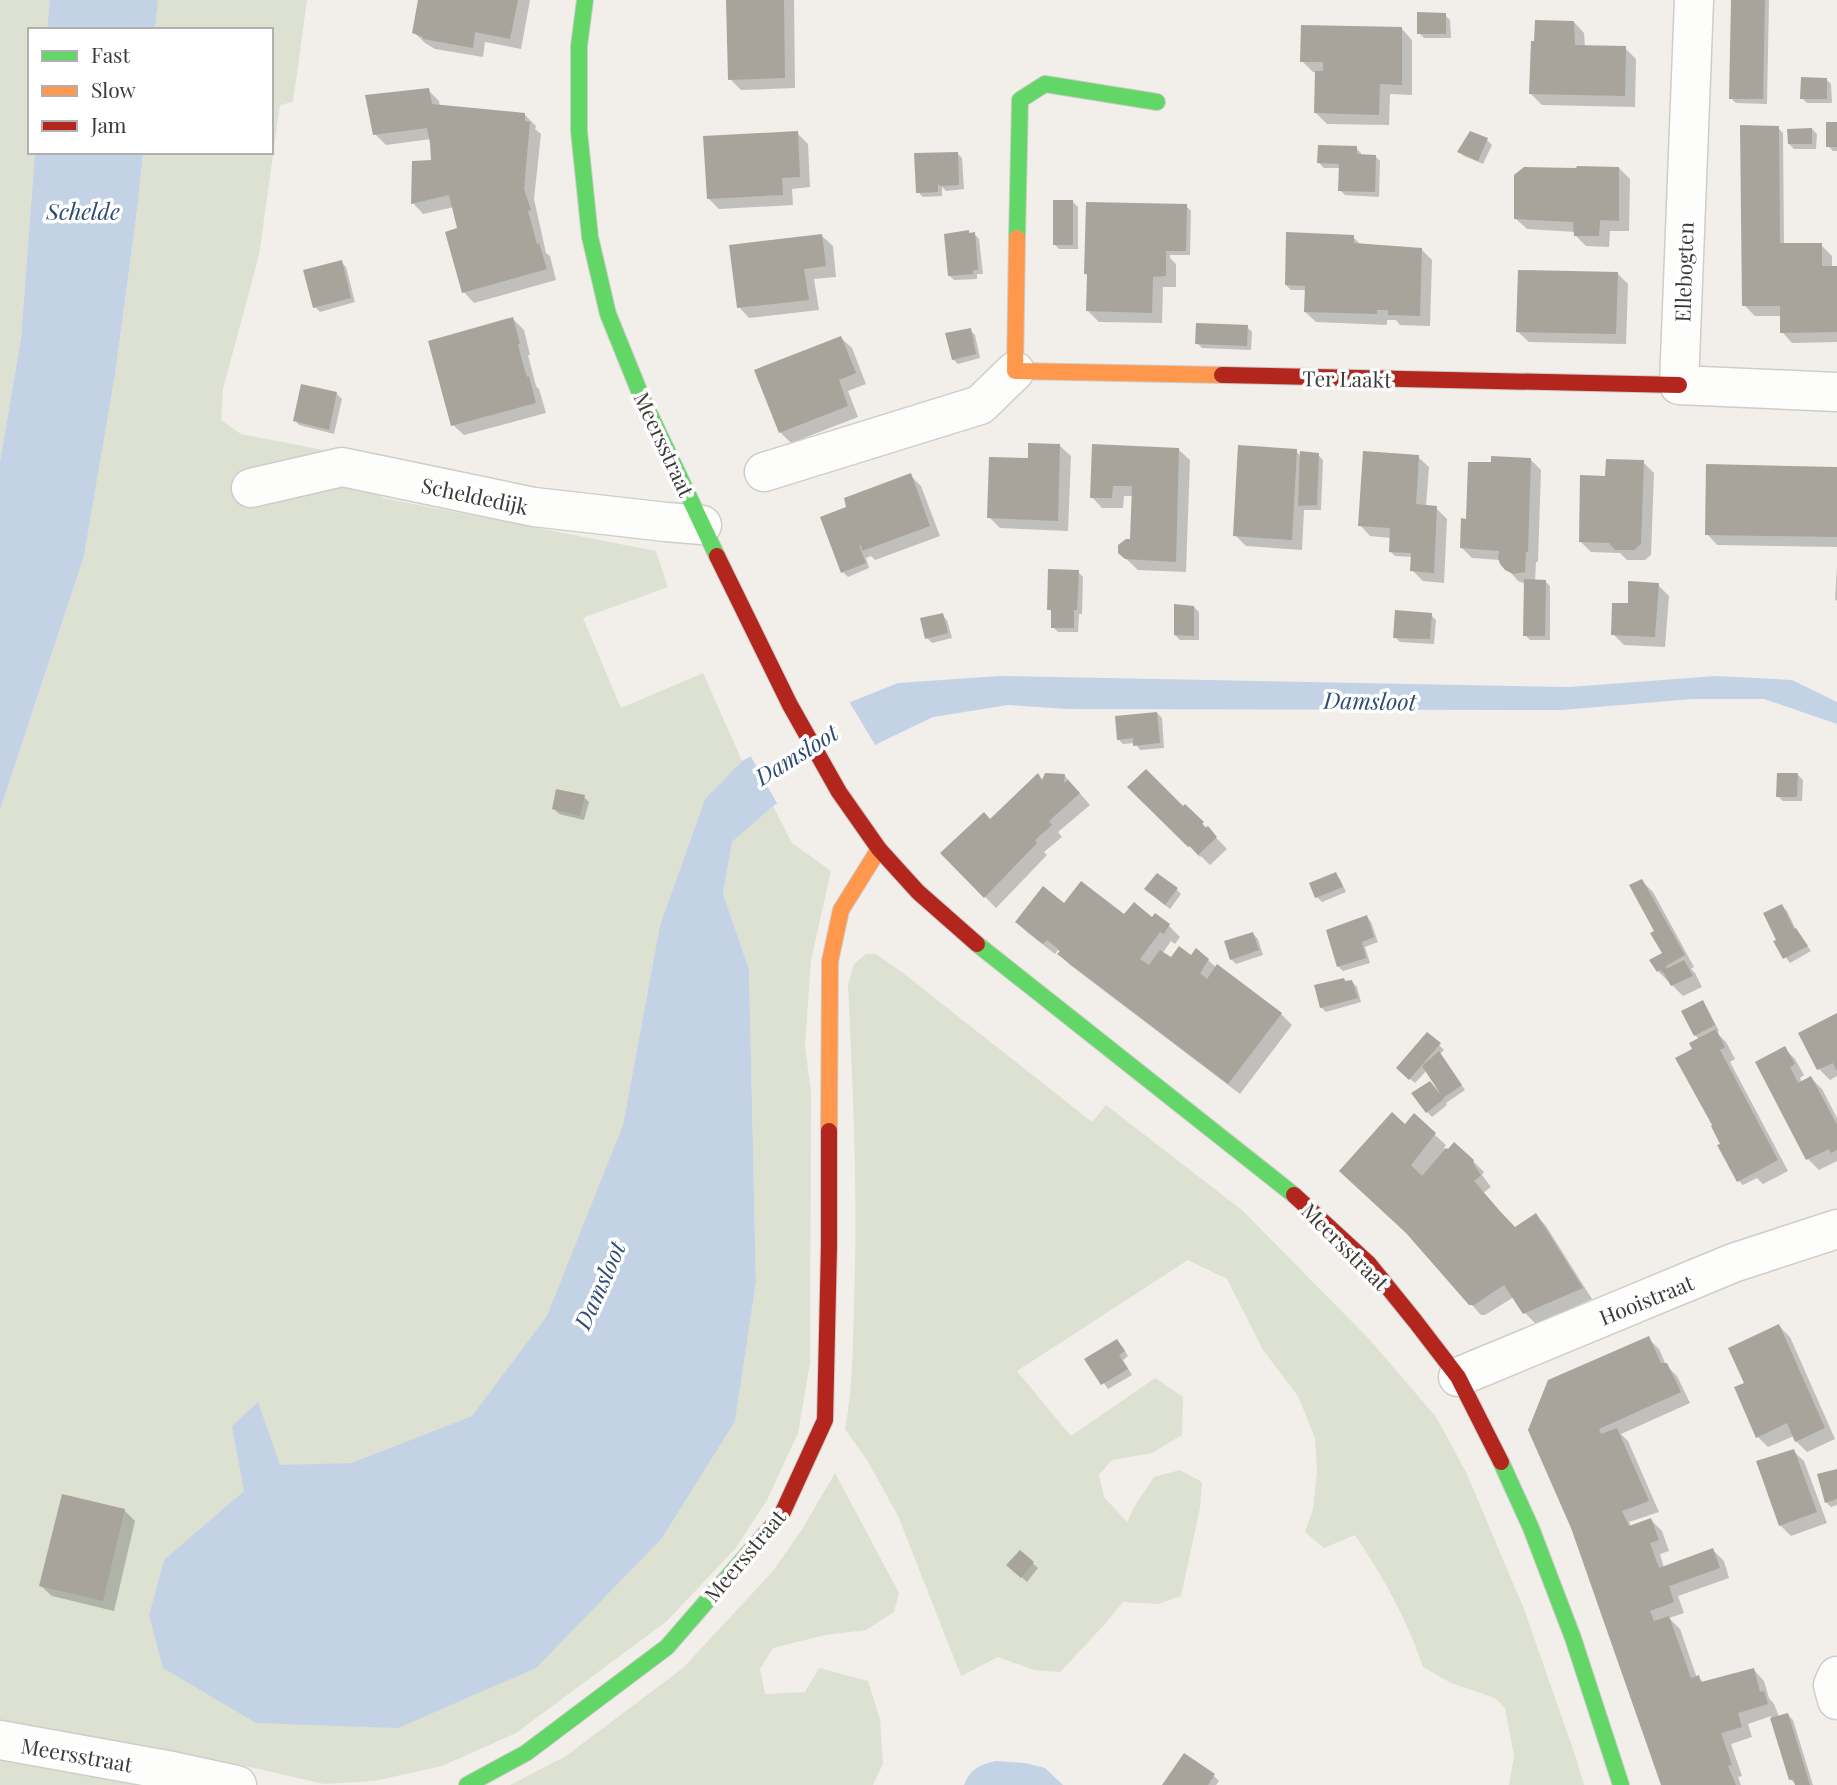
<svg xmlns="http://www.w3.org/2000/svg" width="1837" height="1785" font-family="'Playfair Display',serif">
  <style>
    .green { fill: #dce1d2 }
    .water { fill: #c4d2e6 }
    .pier { fill: #f2efea }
    .shadow { fill: #0003 }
    .building { fill: #a8a49c }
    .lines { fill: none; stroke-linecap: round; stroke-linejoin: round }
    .street-casing { stroke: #cfcdc9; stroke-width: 41 }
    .fast-casing { stroke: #cfcdc9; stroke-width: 18 }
    .slow-casing { stroke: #cfcdc9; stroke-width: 18 }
    .jam-casing { stroke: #cfcdc9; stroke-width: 18 }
    .street { stroke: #fdfdfc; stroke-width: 38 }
    .fast { stroke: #63d668; stroke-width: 16 }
    .slow { stroke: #ff974d; stroke-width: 16 }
    .jam { stroke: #b3261e; stroke-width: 16 }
    .labels { text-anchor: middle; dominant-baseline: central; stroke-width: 7; stroke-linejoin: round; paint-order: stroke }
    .street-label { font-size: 21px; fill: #3c3a36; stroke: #fff }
    .water-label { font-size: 23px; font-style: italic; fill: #2e4b74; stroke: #fff }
  </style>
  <rect width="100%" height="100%" fill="#f2efea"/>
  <!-- green -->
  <path class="green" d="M0,0H50L47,30H30V152H35L21,338L0,462Z
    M158,0H307L293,102L280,105L259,255L223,389L221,420L241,434L349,455L383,498L656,551L668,587L583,618L621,708L703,673L742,761L705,799L660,925L623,1125L548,1316L472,1416L351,1463L280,1466L244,1491L164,1561L149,1615L662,1538L735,1420L756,1282L749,969L723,894L732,842L773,806L792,843L831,871L811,960L805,1046L811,1092L810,1363L798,1433L767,1500L735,1549L667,1621L516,1733L442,1766L374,1781L324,1784L241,1765L130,1743L0,1721V810L84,556L115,375L138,203L143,152H271V30H155Z
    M866,954H876L903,973L1092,1122L1106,1105L1243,1211L1370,1340L1436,1417L1466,1472L1524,1609L1575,1755L1584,1785H1509L1514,1756L1505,1708L1495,1698L1451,1683L1423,1667C1407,1619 1383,1577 1355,1535L1324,1548L1305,1532L1313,1509L1317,1471L1315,1438L1298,1396L1263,1350L1227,1279L1188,1260L1017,1371L1071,1436L1155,1378L1183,1397L1182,1435L1152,1453L1112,1460L1099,1475L1104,1497L1127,1522L1134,1507L1154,1477L1180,1470L1202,1482L1200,1508L1181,1596L1158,1604L1123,1602L1106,1623L1060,1672L1034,1670L998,1657L961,1676L898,1516L867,1460L845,1429C853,1387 853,1344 854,1301C858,1195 853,1090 848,985L854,964Z
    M835,1473L899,1593L894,1612L866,1630L825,1635L773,1648L760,1669L765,1694L805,1692L819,1668L868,1681L880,1719L883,1764L873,1785H510L566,1756L683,1668L773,1571L801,1531Z
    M0,1757L166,1785H0Z"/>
  <!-- water -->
  <path class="water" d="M50,0H158L155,30H47Z
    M35,152H143L138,203L115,375L84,556L0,810V462L21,338Z
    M999,676L1569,687L1716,676L1792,680L1837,702V724L1764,699H1692L1562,710L1067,709L1008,705L933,717L879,743L773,806L732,842L723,894L749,969L756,1282L735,1421L662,1538L536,1668L398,1728L256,1723L163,1668L149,1615L164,1560L244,1491L232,1426L258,1402L280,1465L351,1463L472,1416L547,1316L623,1125L660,925L705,799L742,761L853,701L898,683Z
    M996,1761L1025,1763L1045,1768L1063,1785H964C970,1769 981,1764 996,1761Z"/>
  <!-- pier -->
  <path class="pier" d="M848,700L877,748L779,807L749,753Z"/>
  <!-- shadow -->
  <path class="shadow" d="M419,0H530L521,49L485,42L483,57L435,49L425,43L414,32Z
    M728,0H794L795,88L741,90L730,79Z
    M1733,0H1769L1767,104L1736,103L1731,98Z
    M1445,15L1450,20L1451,38H1424L1419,33Z
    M1574,22L1584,33L1585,47L1625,48L1636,59L1635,107L1542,105L1531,94Z
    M1402,29L1412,40V95L1390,94L1389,125L1327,124L1316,113L1317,72H1313L1302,61Z
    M1826,79L1831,84L1832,103H1807L1802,98Z
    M428,90L439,101L440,107L525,115L536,126L535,129L541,134L534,199L546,253L550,256L556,280L474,303L464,292L460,230L454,207L423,214L413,203L433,162L431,139L386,145L375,134Z
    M1837,124V151H1833L1828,146Z
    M1778,128L1783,133L1784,244L1821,245L1832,256V267H1837V342L1792,343L1782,332L1781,316H1755L1744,305Z
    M1812,129L1817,134L1816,149H1794L1789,144Z
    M797,133L808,144L810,187L792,189L793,205L719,209L708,198Z
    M1470,133L1487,140L1492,145L1483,164L1464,156L1459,152Z
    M1356,148L1361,153V156H1375L1380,161L1379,197L1345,195L1340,190L1341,168H1324L1319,163Z
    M957,153L962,158L964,189L946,191L942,187V196L923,197L918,192Z
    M1619,168L1630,179L1629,231H1610L1609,247L1586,246L1575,235V232L1527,229L1516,219Z
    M1073,202L1078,207V249H1059L1054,244Z
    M1186,206L1191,211L1190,255H1170V258L1176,264V287H1163L1162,323L1099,322L1088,311L1089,277L1085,273Z
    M968,232L971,235L974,234L979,239L983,274H977V279L954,280L949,275Z
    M822,236L833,246L836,277L814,279L819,310L749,318L739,307Z
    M1353,237L1361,245L1421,249L1432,260L1430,326L1400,325L1396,320H1387V325L1316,322L1305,312L1306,290H1291L1286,285Z
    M341,262L346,267L355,302L320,312L315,307Z
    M1617,273L1628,284L1626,344L1529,342L1518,332Z
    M513,319L524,330L530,355H528L536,386L539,389L546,413L464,435L453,425Z
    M1247,327L1252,332L1251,350L1202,348L1197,343Z
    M970,330L975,335L980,358L958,364L953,359Z
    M841,338L852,348L866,384L848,391L858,417L791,443L780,432Z
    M302,386L337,394L342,399L334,434L299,425L295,420Z
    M1060,446L1071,456L1068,531L1000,528L989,517L1030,460Z
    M1179,450L1190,460L1186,572L1138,570L1120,553L1132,541L1133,496H1124L1123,508H1102L1092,497Z
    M1296,451L1301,456L1318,455L1323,460L1321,510H1304L1302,550L1246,546L1235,535Z
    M1418,457L1429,467L1426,507L1436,508L1447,519L1444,583L1423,581L1412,570L1413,557L1395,556L1390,551L1391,538L1370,536L1360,525Z
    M1530,459L1541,470L1538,562H1536L1535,581H1545L1550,586V640H1530L1525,635L1526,584L1518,581L1500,560L1472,558L1461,547L1467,520Z
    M1643,462L1654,473L1651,555L1645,560H1627L1620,553L1591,552L1580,541L1606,478Z
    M1837,468V547L1717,545L1707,534Z
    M910,475L921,486L940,536L875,560L871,556L866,558L869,568L848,577L843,572L848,508Z
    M1837,567V601L1835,599Z
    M1078,572L1083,577L1082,614H1079L1078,632H1058L1053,627V613L1049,609Z
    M1658,585L1669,596L1665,647L1624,645L1613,634L1629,605Z
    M1194,607L1199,612V640H1180L1175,635Z
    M942,615L947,620L952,638L932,643L927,638Z
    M1431,615L1436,620L1434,644L1400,642L1395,637Z
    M1157,713L1162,718L1164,748L1140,750L1135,743L1123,744L1118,739Z
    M1064,775L1090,805L1058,832L1062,837L1044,852L1047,855L996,908L942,853L991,821L1038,776L1044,781Z
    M1798,775L1803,780L1802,801H1783L1778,796Z
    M1130,787L1182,808L1202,823L1227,849L1210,865L1201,856L1200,857Z
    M584,797L589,802L584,820L559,814L554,809Z
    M1335,874L1340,879L1346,892L1322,902L1317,897Z
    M1642,881L1653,892L1694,967L1691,969L1695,973L1702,987L1683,996L1658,971L1664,954Z
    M1176,889L1181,894L1170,909L1151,894Z
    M1065,906L1125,917L1152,919L1169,926L1180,937L1175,944L1171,941L1162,954L1171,960L1191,957L1208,960L1217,968L1218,967L1281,1014L1292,1025L1240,1094L1070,965L1059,954L1061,952L1058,950L1055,954L1028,933L1017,922Z
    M1782,906L1787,911L1796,930L1811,951L1790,963L1775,942L1779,940Z
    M1367,917L1371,922L1378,942L1365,947L1370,963L1343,971L1338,966Z
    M1253,934L1258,939L1263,955L1236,964L1231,959Z
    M1344,979L1347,983L1352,982L1357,987L1361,1002L1326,1012L1321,1007Z
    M1703,1003L1707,1008L1719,1031L1716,1032L1726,1042L1735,1059L1730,1062L1788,1171L1763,1184L1757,1178L1743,1185L1738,1180L1694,1050L1700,1040L1695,1035Z
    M1837,1015V1076L1830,1080L1819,1069Z
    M1439,1045L1444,1050L1440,1054L1465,1090L1446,1103L1447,1105L1432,1117L1427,1112L1430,1083L1441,1095L1427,1070L1415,1083L1403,1073Z
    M1784,1048L1795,1059L1804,1075L1800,1078L1802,1083L1811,1078L1822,1089L1837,1118V1161L1819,1170L1808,1159L1757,1063Z
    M1414,1116L1446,1145L1444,1148L1448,1152L1473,1161L1484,1172L1482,1175L1491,1187L1483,1193L1515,1229L1536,1215L1546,1226L1592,1299L1536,1324L1525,1313L1514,1297L1485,1315H1481L1470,1303L1412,1236L1405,1126Z
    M1779,1326L1790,1337L1835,1439L1807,1452L1796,1441L1794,1436L1768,1447L1758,1437L1746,1383Z
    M1648,1338L1659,1349L1666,1365L1677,1376L1690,1403L1621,1434L1628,1441L1659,1512L1629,1522L1631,1527L1651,1520L1662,1531L1669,1551L1660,1554L1664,1568L1713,1550L1724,1561L1729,1578L1678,1596L1684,1613L1669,1618L1680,1629L1697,1678L1698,1677L1704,1683L1754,1670L1764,1681L1769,1698L1774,1704L1779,1717L1788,1715L1793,1720L1813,1785H1797L1790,1779L1771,1716L1748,1724L1752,1737L1731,1744L1742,1776L1738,1777L1741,1785H1663L1573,1527L1530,1430Z
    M1122,1346L1128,1356L1123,1360L1132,1375L1108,1389L1087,1359Z
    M1793,1451L1804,1461L1827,1523L1791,1536L1780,1525Z
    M1837,1470V1505L1831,1507L1826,1502Z
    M124,1510L135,1521L114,1611L52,1596L41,1586Z
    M1020,1552L1038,1568L1027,1582L1013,1570Z
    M1214,1776L1219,1781L1216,1785H1164Z"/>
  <!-- building -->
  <path class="building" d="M418,0H518L510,39L475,32L473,48L423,39V37L412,33Z
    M726,0H784L785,78L728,80Z
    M1731,0H1765L1763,99H1729Z
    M1417,12L1446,13V34H1417Z
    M1535,20L1574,21L1575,45L1626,46L1625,96L1529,94L1531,41H1534Z
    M1301,25L1402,27V85L1380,84L1379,115L1314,113L1315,71H1323V62H1300Z
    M1801,77L1827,78V99H1800Z
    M429,88L432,104L525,113V121L530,122L524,189L531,210L528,211L537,244L539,243L547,269L462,293L445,232L457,228L449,195L411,204L412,161L431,160L430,143L427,128L373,135L365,95Z
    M1826,122H1837V147H1826Z
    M1740,125L1779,126L1780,243H1822V266H1837V332L1780,333V306H1742Z
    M1812,128V144H1788L1787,129Z
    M798,131L800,177L782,178L783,195L707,199L703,136Z
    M1470,131L1488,138L1478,161L1457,152Z
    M1318,145L1357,146V154L1376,155L1375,192L1338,191L1339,164L1317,163Z
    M958,152L959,185L939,186L938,181V192L916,193L914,153Z
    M1577,166L1619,167V221L1600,220L1599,236H1574L1573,222L1514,219V175L1524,167L1576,168Z
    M1053,200H1073V245H1053Z
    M1086,202L1187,204L1186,251H1166V276L1153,277L1152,313L1086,311L1087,274H1084Z
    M969,230V233L975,232L978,270H973V274L948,276L944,234Z
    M1286,232L1354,235V243L1422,248L1420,316L1388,315V310H1377V314L1304,312L1305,286L1285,285Z
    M822,234L826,266L804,269L809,300L737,308L729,245Z
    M342,260L351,298L313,308L303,270Z
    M1518,270L1618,272L1616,334L1516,332Z
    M513,317L520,344H518L522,361L527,377L529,376L536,403L451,426L428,341Z
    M1196,323L1248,325L1247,346L1195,344Z
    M971,328L976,354L952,360L945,333Z
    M841,336L856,373L839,380L848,406L779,433L754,370Z
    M301,384L337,392L329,430L293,421Z
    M1028,443L1060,444L1058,521L987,518L989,457L1028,458Z
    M1092,444L1179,448L1176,562L1125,559L1118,553V545L1126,539H1130L1132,486H1113L1112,498H1090Z
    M1238,445L1297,449L1292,540L1233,536Z
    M1300,451L1319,453L1317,505L1298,506Z
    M1363,451L1419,455L1416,504L1437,506L1434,573L1410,571L1411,553L1389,552L1390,528L1358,526Z
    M1491,456L1531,458L1528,552H1526L1525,572L1513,574L1505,570L1500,564L1498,558L1499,551L1460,548L1461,518L1466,519L1468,462H1491Z
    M1606,459L1644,460L1641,544L1634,550H1615L1609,543L1579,542L1580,475L1605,476Z
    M1706,464L1837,467V537L1705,535Z
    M911,473L930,526L862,551L861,545L859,546L866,563L841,573L820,517L846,507L844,498Z
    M1048,569L1079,570L1077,610H1074V628H1051V610H1047Z
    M1524,579L1546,580L1545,636H1523Z
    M1628,581L1659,583L1655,637L1611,635L1612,603H1628Z
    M1174,604L1194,606V636L1174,635Z
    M1395,610L1432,613L1430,639L1393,638Z
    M943,613L948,633L925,639L920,618Z
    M1157,712L1160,743L1133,746V738L1117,740L1115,716Z
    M1146,769L1183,806L1185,804L1204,822L1202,824L1205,828L1208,826L1217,837L1198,855L1190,846L1188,847L1127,787Z
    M1038,773L1042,780L1045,773L1065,774L1064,783L1068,780L1080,793L1049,821L1052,825L1035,840L1037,843L984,898L940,853L984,812L990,819Z
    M1777,773H1798L1797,797H1776Z
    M556,789L585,795L580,816L552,809Z
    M1336,872L1343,887L1315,898L1309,883Z
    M1157,873L1178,888L1165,905L1144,889Z
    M1642,879L1685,955L1665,967L1668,968L1684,960L1693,976L1671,986L1663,972L1662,973L1660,970L1657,972L1649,960L1662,953L1650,933L1654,931L1629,885Z
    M1081,881L1124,914L1134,902L1152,917L1155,913L1170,924L1164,934L1160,932L1140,959L1149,965L1160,950L1171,957L1179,946L1191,955L1196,948L1209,959L1200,973L1207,979L1217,964L1282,1013L1228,1084L1057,954L1060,951L1056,947L1047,940L1043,944L1015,922L1043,886L1064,903Z
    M1782,904L1794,929L1796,928L1808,946L1783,959L1773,941L1776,940L1763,913Z
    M1367,915L1374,937L1362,942L1366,958L1337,967L1326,930Z
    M1253,932L1259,950L1230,960L1224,941Z
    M1344,978L1345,981L1352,980L1358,998L1320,1008L1314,985Z
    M1703,1000L1715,1025L1694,1036L1681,1011Z
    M1837,1013V1071L1833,1063L1817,1070L1798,1033Z
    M1716,1029L1725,1047L1720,1050L1778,1160L1737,1182L1717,1145L1720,1144L1711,1126L1712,1125L1675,1058L1692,1049L1689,1043Z
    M1427,1032L1441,1043L1409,1080L1396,1068Z
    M1785,1046L1795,1064L1790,1067L1798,1083L1811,1076L1837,1125V1150L1831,1153L1829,1149L1806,1160L1755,1062Z
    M1439,1051L1462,1085L1443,1098L1444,1099L1426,1113L1411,1093L1430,1081L1441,1095L1422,1066Z
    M1392,1112L1405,1124L1414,1113L1436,1133L1411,1165L1422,1176L1446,1148L1448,1149L1454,1142L1474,1160L1473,1163L1481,1175L1474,1181L1499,1210L1515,1227L1536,1213L1583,1288L1523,1314L1504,1285L1474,1305H1469L1406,1233L1339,1171Z
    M1779,1324L1825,1428L1795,1442L1787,1423L1756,1438L1734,1387L1744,1383L1728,1348Z
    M1649,1336L1661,1363H1667L1681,1392L1599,1429L1601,1434L1617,1428L1649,1501L1622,1511L1629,1526L1651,1518L1659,1540L1650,1543L1659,1568L1713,1548L1720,1568L1669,1586L1674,1602L1650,1611L1654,1621L1669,1616L1691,1678L1699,1675L1701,1682L1754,1668L1760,1692L1764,1691L1768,1704L1738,1713L1742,1727L1721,1733L1732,1765L1728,1766L1736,1785H1661L1571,1528L1528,1430L1548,1380Z
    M1117,1339L1125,1351L1119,1355L1128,1369L1101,1385L1084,1359Z
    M1794,1449L1817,1512L1779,1526L1756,1461Z
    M1837,1469V1499L1825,1503L1817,1474Z
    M62,1494L125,1509L103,1601L39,1586Z
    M1020,1550L1034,1562L1021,1578L1006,1565Z
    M1788,1713L1807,1775L1810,1785H1795L1793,1779L1789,1780L1770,1718Z
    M1184,1753L1215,1774L1208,1785H1162Z"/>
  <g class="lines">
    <defs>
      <path id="street" d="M1694,0L1679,385L1837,392
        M764,472L980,405L1015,371
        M251,488L342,467L534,507L666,522L702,525
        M1458,1377L1733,1263L1837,1229
        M1837,1676L1833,1685L1837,1700
        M0,1740L172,1771L237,1785"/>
      <path id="fast" d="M585,0L579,46V131L590,237L608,314L642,398L717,556
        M1017,238L1020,100L1045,84L1157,102
        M977,944L1294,1195
        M1501,1462L1531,1528L1573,1638L1621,1785
        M467,1785L526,1753L667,1647L753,1548"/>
      <path id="slow" d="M1017,238L1015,371L1222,375
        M829,1131L830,961L841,910L879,849"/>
      <path id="jam" d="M1222,375L1679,385
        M717,556L790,705L839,792L879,849L918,892L977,944
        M1294,1195L1369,1264L1415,1321L1458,1377L1501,1462
        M753,1548L781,1516L825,1420L829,1246V1131"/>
    </defs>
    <!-- street casing -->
    <use href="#street" class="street-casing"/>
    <!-- fast casing -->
    <use href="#fast" class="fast-casing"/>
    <!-- slow casing -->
    <use href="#slow" class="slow-casing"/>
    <!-- jam casing -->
    <use href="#jam" class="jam-casing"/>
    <!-- street -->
    <use href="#street" class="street"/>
    <!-- fast -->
    <use href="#fast" class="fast"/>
    <!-- slow -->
    <use href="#slow" class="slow"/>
    <!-- jam -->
    <use href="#jam" class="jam"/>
  </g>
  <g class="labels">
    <!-- street labels -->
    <g class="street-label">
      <text transform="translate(1683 272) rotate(-88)">Ellebogten</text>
      <text transform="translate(1347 378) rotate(1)">Ter Laakt</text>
      <text transform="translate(665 444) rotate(65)">Meersstraat</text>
      <text transform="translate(475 495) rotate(12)">Scheldedijk</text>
      <text transform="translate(1346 1246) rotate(45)">Meersstraat</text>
      <text transform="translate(1646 1299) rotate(-22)">Hooistraat</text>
      <text transform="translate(744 1555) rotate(-50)">Meersstraat</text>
      <text transform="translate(77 1754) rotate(10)">Meersstraat</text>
    </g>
    <!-- water labels -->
    <g class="water-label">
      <text x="83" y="210">Schelde</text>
      <text transform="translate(1370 700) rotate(1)">Damsloot</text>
      <text transform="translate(796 754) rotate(-32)">Damsloot</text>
      <text transform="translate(599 1285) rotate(-66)">Damsloot</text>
    </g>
  </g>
  <!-- legend -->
  <rect x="28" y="28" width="245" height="126" fill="#ffffff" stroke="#b1b0af" stroke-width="2"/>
  <rect x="42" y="51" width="35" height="10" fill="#63d668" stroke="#b1b0af" stroke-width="2"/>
  <text x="91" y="63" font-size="21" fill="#3c3a36">Fast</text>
  <rect x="42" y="86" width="35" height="10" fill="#ff974d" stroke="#b1b0af" stroke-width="2"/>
  <text x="91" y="98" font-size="21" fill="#3c3a36">Slow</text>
  <rect x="42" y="121" width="35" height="10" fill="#b3261e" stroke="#b1b0af" stroke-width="2"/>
  <text x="91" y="133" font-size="21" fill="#3c3a36">Jam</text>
</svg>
